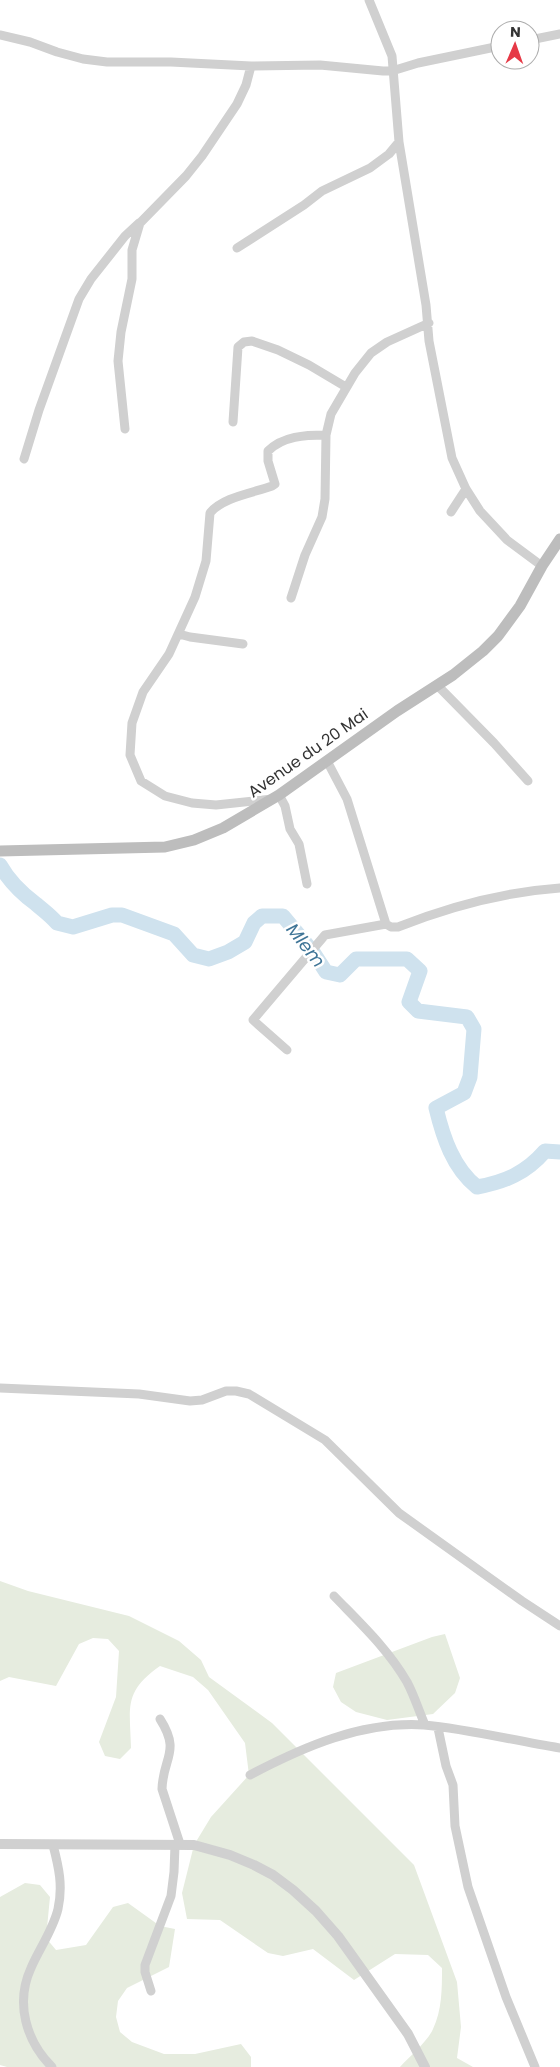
<svg xmlns="http://www.w3.org/2000/svg" width="560" height="2067" font-family="Poppins,sans-serif">
  <style>
    .green { fill: #e6ecdf }
    .lines { fill: none; stroke-linecap: round; stroke-linejoin: round }
    .river { stroke: #cfe2ee; stroke-width: 15 }
    .minor { stroke: #d0d0d0; stroke-width: 9 }
    .tertiary { stroke: #d0d0d0; stroke-width: 10 }
    .secondary { stroke: #bdbdbd; stroke-width: 11 }
    .labels { text-anchor: middle; dominant-baseline: central; stroke-width: 5; stroke-linejoin: round; paint-order: stroke }
    .street-label { font-size: 16px; fill: #333; stroke: #fff }
    .water-label { font-size: 18px; font-style: italic; fill: #3f7597; stroke: #fff }
  </style>
  <rect width="100%" height="100%" fill="#fff"/>
  <!-- green -->
  <path class="green" d="M0,1581L28,1591L129,1616L179,1641L201,1660L209,1677L272,1723L414,1865L457,1982L461,2027L457,2058L473,2067H400C409,2057 428,2041 433,2029C442,2010 442,1989 442,1968L428,1955L395,1954L354,1980L313,1949L283,1956L268,1953L220,1920L187,1919L182,1893L194,1845L211,1817L249,1775L245,1743L208,1690L193,1677L160,1666C123,1692 130,1707 131,1748L120,1759L105,1756L99,1742L116,1697L119,1651L108,1639L93,1638L79,1644L56,1686L9,1677L0,1681Z
    M445,1634L460,1678L455,1693L433,1714L387,1720L356,1712L341,1702L333,1687L336,1673L432,1637Z
    M25,1883L40,1885L50,1897L46,1938L56,1950L86,1945L113,1907L128,1903L160,1926L175,1929L169,1967L127,1988L118,2001L116,2017L120,2032L132,2042L164,2054H195L241,2044L251,2057V2067H7L0,2065V1897Z"/>
  <g class="lines">
    <!-- river -->
    <path class="river" d="M0,865C9,881 21,893 36,904C44,911 50,915 57,923L73,927L112,915H122L174,934L193,955L209,959L228,952L245,942L254,923L262,916H283L313,952L326,972L340,975L356,959H407L420,971L409,1002L418,1011L467,1017L474,1029L470,1077L464,1093L436,1108C443,1137 453,1168 477,1187C505,1182 526,1173 545,1151L560,1152"/>
    <!-- minor -->
    <path class="minor" d="M369,0L392,56L399,142L426,305L429,341L452,458L466,489L480,511L507,540L542,566
      M0,35L30,42L57,52L83,59L107,62H171L251,66L320,65L383,71H392L418,63L500,46
      M530,40L560,34
      M237,248L304,205L322,191L370,168L389,154L399,142
      M233,422L238,347L244,342L252,341L278,350L309,365L346,387
      M125,429L118,361L121,332L132,279V250L140,223L186,176L202,156L237,104L246,85L251,66
      M24,459L39,410L79,299L91,279L125,236L139,223
      M451,512L466,489
      M291,598L305,555L322,517L325,499L326,435L331,414L355,373L371,353L387,342L429,323
      M179,634L190,637L243,644
      M437,685L494,743L528,781
      M327,761L347,799L386,924L391,927H398C451,906 503,892 560,888
      M279,795L285,806L290,829L299,844L307,884
      M272,799L216,805L192,803L165,796L141,781L130,755L132,723L143,692L169,654L195,597L206,561L210,513C223,497 253,493 272,486L275,484L268,461V451C283,436 305,435 326,435
      M287,1050L253,1020L325,935L386,924
      M0,1388L139,1394L190,1401L202,1400L226,1391H236L249,1394L325,1440L399,1513L522,1601L560,1626
      M334,1596C360,1623 388,1649 407,1682C414,1695 419,1711 425,1725
      M160,1719C181,1752 163,1757 162,1789L180,1844
      M438,1728L446,1766L453,1785L455,1826L468,1887L506,1997L535,2067
      M250,1775C303,1747 362,1721 424,1725C469,1729 515,1741 560,1748
      M151,1991L145,1972V1965L171,1896L174,1872L175,1845
      M52,2067C26,2041 15,2003 31,1968C39,1949 53,1930 58,1909C63,1886 59,1868 53,1845"/>
    <!-- tertiary -->
    <path class="tertiary" d="M0,1844L194,1845L230,1855L254,1865L273,1875L293,1890L316,1911L338,1936L408,2034L425,2067"/>
    <!-- secondary -->
    <path class="secondary" d="M0,851L165,847L194,840L223,828L279,795L397,711L453,675L483,651L498,636L520,606L542,566L560,539"/>
  </g>
  <g class="labels">
    <!-- street labels -->
    <g class="street-label">
      <text transform="translate(308 753) rotate(-35)">Avenue du 20 Mai</text>
    </g>
    <!-- water labels -->
    <g class="water-label">
      <text transform="translate(306 945) rotate(52)">Mlem</text>
    </g>
  </g>
  <!-- north arrow -->
  <g transform="translate(515 45) rotate(2)"><circle r="24" fill="#ffffff" stroke="#adadad"/>
  <path d="M0-4L9 19L0 12L-9 19Z" fill="#e63946"/>
  <text y="-8" font-size="14" font-weight="bold" text-anchor="middle" fill="#333333">N</text>
  </g>
</svg>
